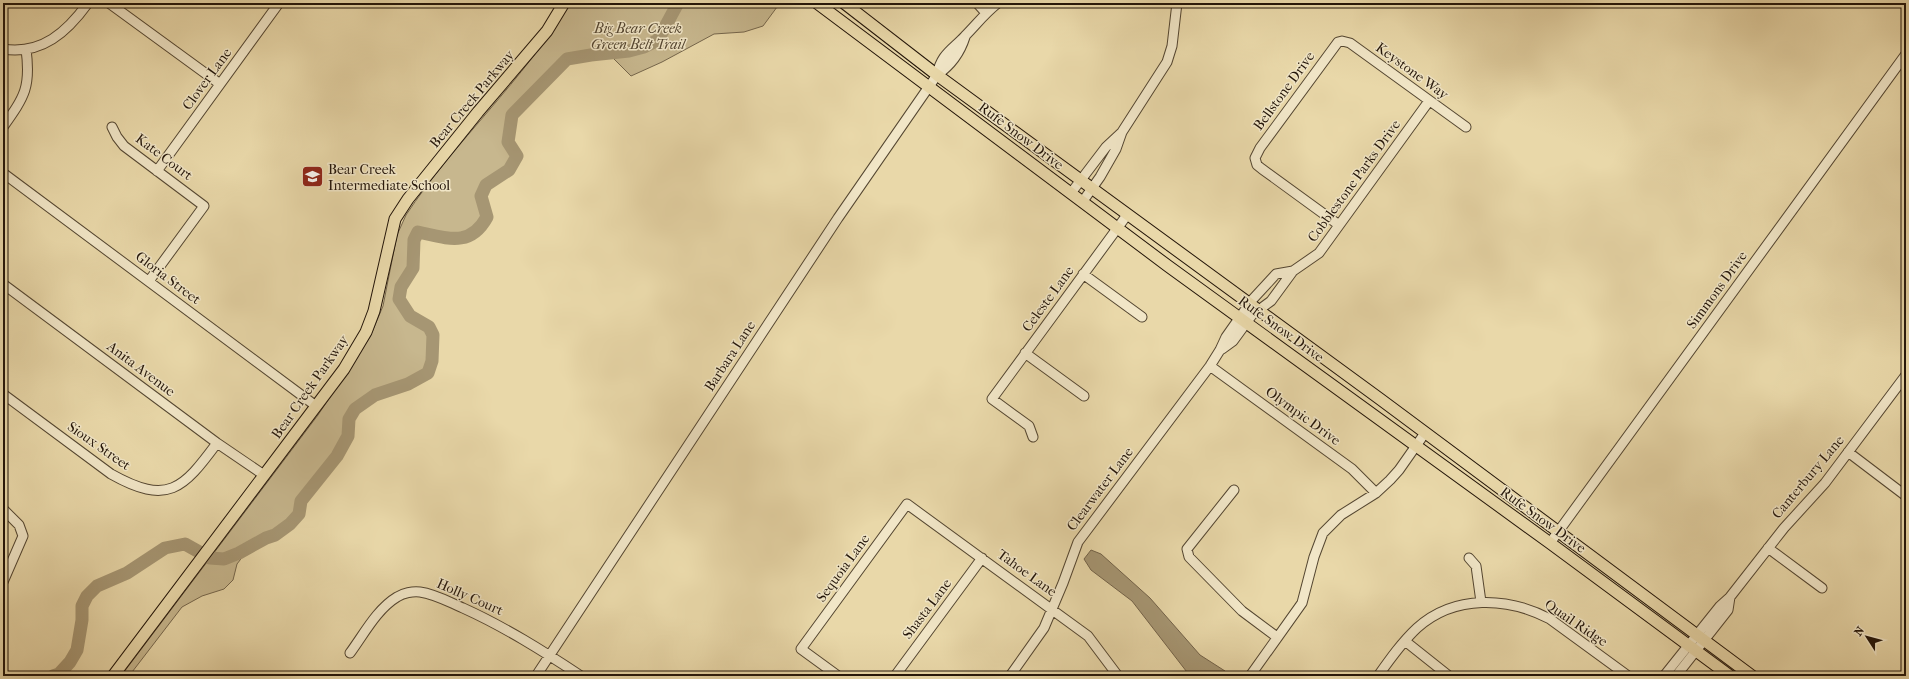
<svg xmlns="http://www.w3.org/2000/svg" width="1909" height="679" font-family="'IM FELL French Canon',serif">
  <style>
    .green { fill: #c7b78e; stroke: #75664c }
    .water { fill: #a69673; stroke: #726249 }
    .lines { fill: none; stroke-linecap: round; stroke-linejoin: round }
    .river { stroke: #a69673; stroke-width: 13 }
    .minor-casing { stroke: #544631; stroke-width: 11 }
    .major-casing { stroke: #231509; stroke-width: 13 }
    .minor { stroke: #f1e6c7; stroke-width: 9 }
    .major { stroke: #e9d8a9; stroke-width: 11 }
    .labels { text-anchor: middle; dominant-baseline: central; stroke-width: 3; stroke-linejoin: round; paint-order: stroke }
    .park-label { font-size: 14px; font-style: italic; fill: #544631; stroke: #f1e6c7 }
    .street-label { font-size: 14px; fill: #231509; stroke: #f1e6c7 }
    .poi-label { font-size: 14px; fill: #231509; stroke: #f1e6c7; text-anchor: start }
  </style>
  <rect width="100%" height="100%" fill="#e9d8a9"/>
  <filter id="stains"><feTurbulence type="fractalNoise" baseFrequency=".005" numOctaves="4"/><feColorMatrix values="0 0 0 0 .2 0 0 0 0 .09 0 0 0 0 .02 0 0 0 .5 -.17"/></filter>
  <radialGradient id="worn" r=".72"><stop offset=".6" stop-color="#630" stop-opacity="0"/><stop offset="1" stop-color="#630" stop-opacity=".3"/></radialGradient>
  <!-- green -->
  <path class="green" d="M570,3H780L763,26L744,32L714,34L662,62L631,76L608,53L567,59L512,115L508,142L517,156L509,170L486,185L481,196L487,217C470,247 447,238 418,232L414,240L413,268L401,287L399,299L410,316L429,327L433,335L432,361L428,373L408,384L375,395L355,409L349,419L348,436L337,456L301,501L299,514L282,530L247,551L237,564L233,580L224,589L202,596L182,607L129,676H121L318,415L370,337L383,306L397,235L406,215C455,141 524,80 570,3Z"/>
  <!-- water -->
  <path class="water" d="M1091,550L1101,554L1150,598L1200,655L1225,671L1226,676H1190L1132,601L1091,570L1084,559Z"/>
  <g class="lines">
    <!-- river -->
    <path class="river" d="M53,676L59,674L70,662L77,650L82,620V606L87,596L97,586L127,573L165,548L185,544L210,558L224,559L239,553L266,538L275,535L290,524L299,514L301,501L337,456L348,436L349,419L355,409L375,395L408,384L428,373L432,361L433,335L429,327L410,316L399,299L401,287L413,268L414,240L418,232C447,238 470,248 487,217L481,196L486,185L509,170L517,156L508,142L512,115L567,59L591,55L629,51L644,47L658,40L678,3"/>
    <defs>
      <path id="minor" d="M109,3L220,84
        M977,3L986,13
        M3,49C42,55 67,32 88,3
        M937,75C941,54 952,50 965,36C976,25 985,13 998,3
        M3,127C25,96 31,87 26,49
        M112,127L117,137L124,146L204,206L149,281
        M157,171L279,3
        M3,173L316,406
        M1071,193L1106,147L1121,133
        M1083,201L1100,177L1116,149L1122,132L1167,62L1172,46L1177,3
        M1339,225L1262,169L1257,165L1255,158L1260,148L1338,42L1342,41L1350,43L1466,127
        M1083,274L1142,317
        M3,284L217,443L264,475
        M1222,349L1233,341L1252,315L1271,301L1293,271L1319,253L1429,101
        M1025,353L1084,396
        M1210,366L1352,469L1376,493
        M3,394L111,474C168,506 183,489 217,443
        M1033,437L1029,426L992,399L1127,215
        M1848,452L1906,496
        M1234,490L1187,549L1189,557L1242,611L1277,637
        M3,509L19,525L23,536L3,582
        M1550,543L1906,54
        M1768,548L1822,588
        M1469,558L1476,566L1481,602
        M1405,641L1449,676
        M350,653C364,634 377,609 397,597C403,593 413,591 420,592C435,594 449,602 463,608C505,627 543,651 581,676
        M536,676L838,218L937,75C950,66 960,53 965,37
        M838,676L801,649L907,504L1088,636L1118,676
        M895,676L982,558
        M1010,676L1044,628L1063,583L1078,542L1210,366L1220,350L1226,337L1252,300L1276,274L1293,271
        M1250,676L1302,603L1314,557L1323,533L1341,515L1376,493L1390,480L1399,470L1425,433
        M1378,676C1390,659 1402,642 1417,628C1455,594 1508,597 1550,619L1628,676
        M1664,676L1720,606L1730,597L1784,528L1825,483L1906,375
        M1676,676L1728,610L1730,597"/>
      <path id="major" d="M817,3L1168,266L1550,543L1730,676
        M844,3L937,75L1380,399L1752,676
        M113,676L344,369L366,332L374,311L395,219L408,199L478,112L547,31L564,3"/>
    </defs>
    <!-- minor casing -->
    <use href="#minor" class="minor-casing"/>
    <!-- major casing -->
    <use href="#major" class="major-casing"/>
    <!-- minor -->
    <use href="#minor" class="minor"/>
    <!-- major -->
    <use href="#major" class="major"/>
  </g>
  <!-- icons -->
  <defs>
    <symbol id="school-square" viewBox="-11 -11 22 22"><rect x="-9" y="-9" width="18" height="18" rx="4" fill="#8f2418" stroke="#f1e6c7"/><path d="M0-5L7-2L0 1L-7-2ZM-4 1L0 2.5L4 1V4Q0 6-4 4Z" fill="#fff"/></symbol>
  </defs>
  <g fill-rule="evenodd">
    <use href="#school-square" x="300" y="164" width="25" height="25"/>
  </g>
  <g class="labels">
    <!-- park labels -->
    <g class="park-label">
      <text x="638" y="28">Big Bear Creek<tspan x="638" dy="16">Green Belt Trail</tspan></text>
    </g>
    <!-- street labels -->
    <g class="street-label">
      <text transform="translate(1412 71) rotate(36)">Keystone Way</text>
      <text transform="translate(207 79) rotate(-54)">Clover Lane</text>
      <text transform="translate(1284 91) rotate(-54)">Bellstone Drive</text>
      <text transform="translate(472 99) rotate(-50)">Bear Creek Parkway</text>
      <text transform="translate(1021 136) rotate(37)">Rufe Snow Drive</text>
      <text transform="translate(164 157) rotate(37)">Kate Court</text>
      <text transform="translate(1354 181) rotate(-54)">Cobblestone Parks Drive</text>
      <text transform="translate(168 278) rotate(37)">Gloria Street</text>
      <text transform="translate(1717 290) rotate(-54)">Simmons Drive</text>
      <text transform="translate(1048 299) rotate(-54)">Celeste Lane</text>
      <text transform="translate(1281 329) rotate(36)">Rufe Snow Drive</text>
      <text transform="translate(730 356) rotate(-57)">Barbara Lane</text>
      <text transform="translate(141 369) rotate(37)">Anita Avenue</text>
      <text transform="translate(310 387) rotate(-55)">Bear Creek Parkway</text>
      <text transform="translate(1303 416) rotate(36)">Olympic Drive</text>
      <text transform="translate(99 446) rotate(35)">Sioux Street</text>
      <text transform="translate(1808 477) rotate(-50)">Canterbury Lane</text>
      <text transform="translate(1100 489) rotate(-53)">Clearwater Lane</text>
      <text transform="translate(1543 520) rotate(36)">Rufe Snow Drive</text>
      <text transform="translate(843 568) rotate(-54)">Sequoia Lane</text>
      <text transform="translate(1027 573) rotate(36)">Tahoe Lane</text>
      <text transform="translate(470 597) rotate(24)">Holly Court</text>
      <text transform="translate(927 609) rotate(-53)">Shasta Lane</text>
      <text transform="translate(1576 623) rotate(34)">Quail Ridge</text>
    </g>
    <!-- poi labels -->
    <g class="poi-label">
      <text x="328" y="169">Bear Creek<tspan x="328" dy="16">Intermediate School</tspan></text>
    </g>
  </g>
  <!-- margin -->
  <rect width="1909" height="679" fill="none" stroke="#e9d8a9" stroke-width="16"/>
  <rect x="4" y="4" width="1901" height="671" fill="none" stroke="#231509" stroke-width="2"/>
  <rect x="8" y="8" width="1893" height="663" fill="none" stroke="#231509"/>
  <!-- north arrow -->
  <g transform="translate(1867 637) rotate(306)" stroke="#f1e6c7" stroke-width="3" paint-order="stroke">
  <path d="M0-3L7 15L0 10L-7 15Z" fill="#231509"/>
  <text y="-6" font-size="11" font-weight="bold" text-anchor="middle" fill="#231509">N</text>
  </g>
  <rect width="100%" height="100%" filter="url(#stains)"/>
  <rect width="100%" height="100%" fill="url(#worn)"/>
</svg>
